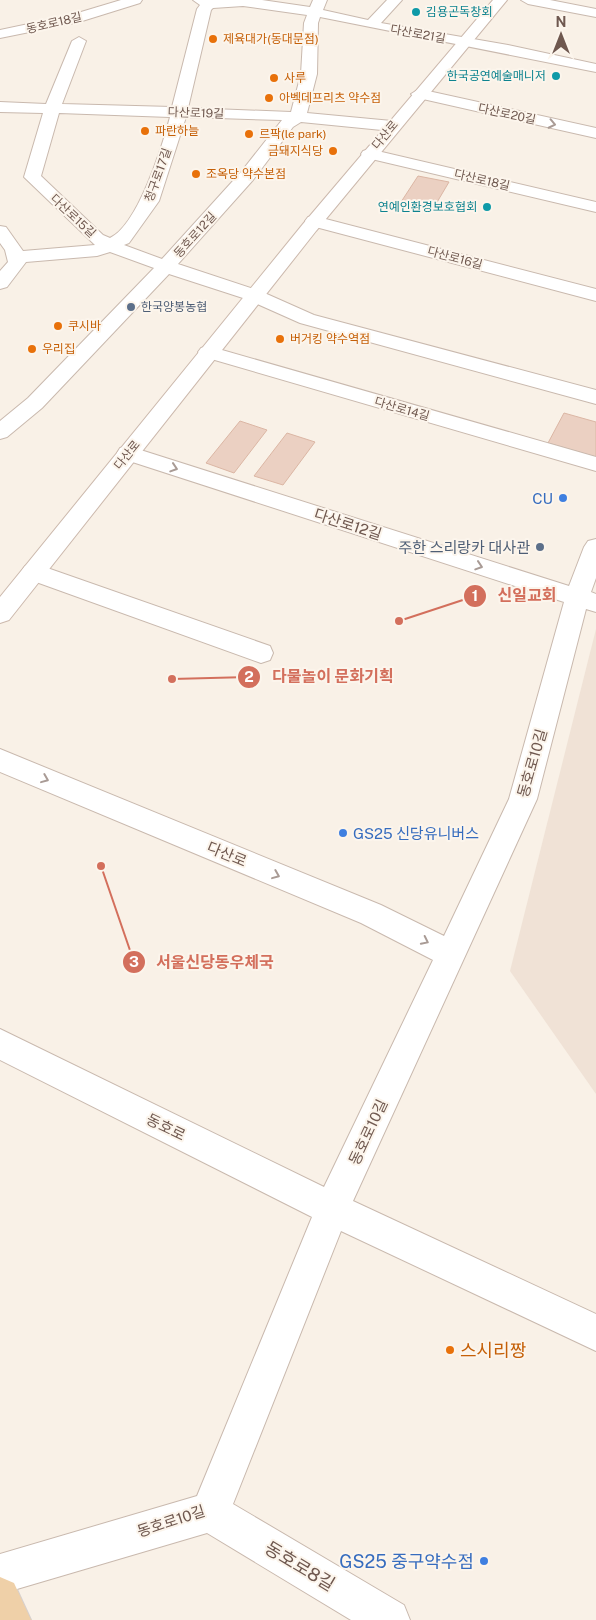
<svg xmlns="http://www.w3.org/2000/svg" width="596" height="1620" font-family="'Public Sans','Noto Sans KR',sans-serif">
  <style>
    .residential { fill: #f0e2d6 }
    .building { fill: #ebd0c2; stroke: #dbb6a4 }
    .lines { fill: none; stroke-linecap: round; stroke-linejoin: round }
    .minor-casing { stroke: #c9b9ae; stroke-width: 2 }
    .secondary-casing { stroke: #ccb9ad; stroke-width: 2 }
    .primary-casing { stroke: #d7d0ce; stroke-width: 2 }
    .minor { fill: #fff; fill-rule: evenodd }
    .secondary { fill: #fff; fill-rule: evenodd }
    .primary { fill: #efd0a8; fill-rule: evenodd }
    .oneway { stroke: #a99b95 }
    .culture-dot { fill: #0f9aa8; stroke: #fcf5ec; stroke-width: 2 }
    .food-dot { fill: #e8710a; stroke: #fcf5ec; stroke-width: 2 }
    .service-dot { fill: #5c6f8a; stroke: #fcf5ec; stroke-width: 2 }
    .shop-dot { fill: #3f7fe0; stroke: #fcf5ec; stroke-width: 2 }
    .labels { text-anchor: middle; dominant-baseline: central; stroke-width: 4; stroke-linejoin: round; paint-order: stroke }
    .far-culture-label { font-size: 12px; fill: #0d838f; stroke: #fcf5ec; text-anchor: end }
    .far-street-label { font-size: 12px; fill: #6f584f; stroke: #fcf5ec }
    .far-food-label { font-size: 12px; fill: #c56008; stroke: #fcf5ec; text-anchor: start }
    .far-service-label { font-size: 12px; fill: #4e5e75; stroke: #fcf5ec; text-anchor: start }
    .shop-label { font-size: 15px; fill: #366cbe; stroke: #fcf5ec; text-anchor: end }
    .street-label { font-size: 15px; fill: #6f584f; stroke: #fcf5ec }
    .service-label { font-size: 15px; fill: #4e5e75; stroke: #fcf5ec; text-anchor: end }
    .near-food-label { font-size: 18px; fill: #c56008; stroke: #fcf5ec; text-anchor: start }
    .near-shop-label { font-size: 18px; fill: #366cbe; stroke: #fcf5ec; text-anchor: end }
    .near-street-label { font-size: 18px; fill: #6f584f; stroke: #fcf5ec }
    .leader { fill: none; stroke: #d36f5c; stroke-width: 2 }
    .callout-dot { fill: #d36f5c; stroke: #fcf5ec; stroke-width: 2 }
    .mark-label { font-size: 15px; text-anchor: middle; font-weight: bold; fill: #fff }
    .callout-label { font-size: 16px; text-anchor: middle; font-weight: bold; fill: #d36f5c; stroke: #fcf5ec; stroke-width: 4; stroke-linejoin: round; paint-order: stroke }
  </style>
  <rect width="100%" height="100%" fill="#f9f1e7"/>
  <!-- residential -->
  <path class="residential" d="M596,629V1094L510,971Z"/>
  <!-- building -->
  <path class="building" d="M418,176L449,182L433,209L401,202Z
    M564,413L596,422V457L548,443Z
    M240,421L267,430L234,473L206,463Z
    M287,433L315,442L283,485L254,476Z"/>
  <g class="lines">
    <defs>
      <path id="minor" d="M121,0H142L140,3L79,22L0,38V30L71,15Z
        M193,0H262L310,7L313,0H327L323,10L368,20L387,0H402L381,23L508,45L596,64V72L320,17L318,23L317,74L307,113L392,121L400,126L392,131L301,122L293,127L253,180L178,264L260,291L314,315L596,390V404L300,323L246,299L169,274L42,408L7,437L0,439V421L28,398L154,268L110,252L97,256L26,262L7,287L0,289V271L8,262L5,250L0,243V226L6,227L23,251L95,245L24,177L43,113L0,112V102L46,104L72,41L79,37L86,41L62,104L172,107L197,9L200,5ZM243,6L307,15L304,23L301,74L291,112L188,108L211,10L213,8ZM59,113L170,117C162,147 138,225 110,238L103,235L41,176ZM186,117L282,120L241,172L162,259L124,245L129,243L159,201Z
        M521,0H550L596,9V17L528,4Z
        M419,89L596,128V138L414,97L411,94Z
        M369,149L596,202V212L363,157L361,154L363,151Z
        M314,216L596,289V301L308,225L305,221L308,217Z
        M208,346L596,457V471L201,356L198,352L201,348Z
        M128,446L569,586L584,547L588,541L596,539V578L591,592L596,594V612L586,609L537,799L353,1201L596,1314V1351L341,1231L233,1504L404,1605L410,1620H351L207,1533L0,1594V1554L197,1496L312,1217L0,1060V1029L324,1187L433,960L361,923L0,772V749L381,905L444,936L509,799L564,602L120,458L117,453L120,448Z
        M33,563L270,646L273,653L270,660L261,663L25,578L21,572L25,566Z"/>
      <path id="secondary" d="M493,0H507L316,231L9,620L0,623V597L303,224Z"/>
      <path id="primary" d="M0,1577L14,1583L31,1620H0Z"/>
    </defs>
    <!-- minor casing -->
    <use href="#minor" class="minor-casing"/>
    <!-- secondary casing -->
    <use href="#secondary" class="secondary-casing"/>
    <!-- primary casing -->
    <use href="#primary" class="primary-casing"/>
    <!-- minor -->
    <use href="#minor" class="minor"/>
    <!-- secondary -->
    <use href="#secondary" class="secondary"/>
    <!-- primary -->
    <use href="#primary" class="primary"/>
  </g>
  <!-- one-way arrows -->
  <defs><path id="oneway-chevron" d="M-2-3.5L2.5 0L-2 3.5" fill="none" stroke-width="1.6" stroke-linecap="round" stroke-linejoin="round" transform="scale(1.25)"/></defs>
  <g class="oneway">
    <use href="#oneway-chevron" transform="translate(552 124) rotate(12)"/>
    <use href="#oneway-chevron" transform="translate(174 468) rotate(18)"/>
    <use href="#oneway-chevron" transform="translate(479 566) rotate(18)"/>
    <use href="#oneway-chevron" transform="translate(45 779) rotate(22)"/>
    <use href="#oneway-chevron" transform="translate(276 875) rotate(22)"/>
    <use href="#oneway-chevron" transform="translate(425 941) rotate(26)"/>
  </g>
  <!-- markers -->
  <g class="culture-dot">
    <circle cx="416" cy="12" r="5"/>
    <circle cx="556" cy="76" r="5"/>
    <circle cx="487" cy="207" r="5"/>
  </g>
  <g class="food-dot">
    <circle cx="213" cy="39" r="5"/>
    <circle cx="274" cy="78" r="5"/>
    <circle cx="269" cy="98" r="5"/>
    <circle cx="145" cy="131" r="5"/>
    <circle cx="249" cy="134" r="5"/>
    <circle cx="333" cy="151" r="5"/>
    <circle cx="196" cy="174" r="5"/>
    <circle cx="58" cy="326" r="5"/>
    <circle cx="280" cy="339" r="5"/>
    <circle cx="32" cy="349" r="5"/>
    <circle cx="450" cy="1350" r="5"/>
  </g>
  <g class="service-dot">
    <circle cx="131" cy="307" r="5"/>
    <circle cx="540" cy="547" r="5"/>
  </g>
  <g class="shop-dot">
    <circle cx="563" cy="498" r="5"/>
    <circle cx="343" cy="833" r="5"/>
    <circle cx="484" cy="1561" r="5"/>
  </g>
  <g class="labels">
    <!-- far-culture labels -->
    <g class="far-culture-label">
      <text x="426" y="12" text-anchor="start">김용곤독창회</text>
      <text x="546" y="76">한국공연예술매니저</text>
      <text x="477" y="207">연예인환경보호협회</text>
    </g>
    <!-- far-street labels -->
    <g class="far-street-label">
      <text transform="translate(54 23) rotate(-13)">동호로18길</text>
      <text transform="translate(418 34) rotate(10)">다산로21길</text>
      <text transform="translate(196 113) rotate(2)">다산로19길</text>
      <text transform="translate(507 114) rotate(12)">다산로20길</text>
      <text transform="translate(385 135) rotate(-50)">다산로</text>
      <text transform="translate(158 175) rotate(-70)">청구로17길</text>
      <text transform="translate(482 180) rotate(13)">다산로18길</text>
      <text transform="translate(73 216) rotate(43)">다산로15길</text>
      <text transform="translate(195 235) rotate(-48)">동호로12길</text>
      <text transform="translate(455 258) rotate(15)">다산로16길</text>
      <text transform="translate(402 409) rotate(16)">다산로14길</text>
      <text transform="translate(127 455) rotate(-51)">다산로</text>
    </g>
    <!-- far-food labels -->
    <g class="far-food-label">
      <text x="223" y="39">제육대가(동대문점)</text>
      <text x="284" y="78">사루</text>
      <text x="279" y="98">아벡데프리츠 약수점</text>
      <text x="155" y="131">파란하늘</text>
      <text x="259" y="134">르팍(le park)</text>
      <text x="323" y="151" text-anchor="end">금돼지식당</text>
      <text x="206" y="174">조옥당 약수본점</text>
      <text x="68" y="326">쿠시바</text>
      <text x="290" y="339">버거킹 약수역점</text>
      <text x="42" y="349">우리집</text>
    </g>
    <!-- far-service labels -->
    <g class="far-service-label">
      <text x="141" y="307">한국양봉농협</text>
    </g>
    <!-- shop labels -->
    <g class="shop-label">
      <text x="553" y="498">CU</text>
      <text x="353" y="833" text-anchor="start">GS25 신당유니버스</text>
    </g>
    <!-- street labels -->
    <g class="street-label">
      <text transform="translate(348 524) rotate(18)">다산로12길</text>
      <text transform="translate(532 763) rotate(-74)">동호로10길</text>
      <text transform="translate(227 854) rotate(22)">다산로</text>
      <text transform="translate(166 1127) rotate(26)">동호로</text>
      <text transform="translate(368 1132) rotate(-65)">동호로10길</text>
      <text transform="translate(171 1521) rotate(-18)">동호로10길</text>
    </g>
    <!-- service labels -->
    <g class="service-label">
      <text x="530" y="547">주한 스리랑카 대사관</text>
    </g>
    <!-- near-food labels -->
    <g class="near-food-label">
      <text x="460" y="1350">스시리짱</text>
    </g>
    <!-- near-shop labels -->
    <g class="near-shop-label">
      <text x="474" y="1561">GS25 중구약수점</text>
    </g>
    <!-- near-street labels -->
    <g class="near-street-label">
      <text transform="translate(300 1566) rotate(31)">동호로8길</text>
    </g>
  </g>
  <!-- callouts -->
  <path class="leader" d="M399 621L475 596M172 679L249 677M101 866L134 962"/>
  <g class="callout-dot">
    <circle cx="399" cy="621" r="5"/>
    <circle cx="172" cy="679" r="5"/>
    <circle cx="101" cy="866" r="5"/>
    <circle cx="475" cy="596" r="12"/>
    <circle cx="249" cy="677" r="12"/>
    <circle cx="134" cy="962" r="12"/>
  </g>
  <g class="mark-label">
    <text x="475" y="601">1</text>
    <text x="249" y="682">2</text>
    <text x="134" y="967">3</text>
  </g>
  <g class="callout-label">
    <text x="527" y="601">신일교회</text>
    <text x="333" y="682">다물놀이 문화기획</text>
    <text x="215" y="968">서울신당동우체국</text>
  </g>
  <!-- north arrow -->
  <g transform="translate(561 35)" stroke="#fcf5ec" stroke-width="4" paint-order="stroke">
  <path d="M0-4L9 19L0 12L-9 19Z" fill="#6f584f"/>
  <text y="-8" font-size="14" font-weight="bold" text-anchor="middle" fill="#6f584f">N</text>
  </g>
</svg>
